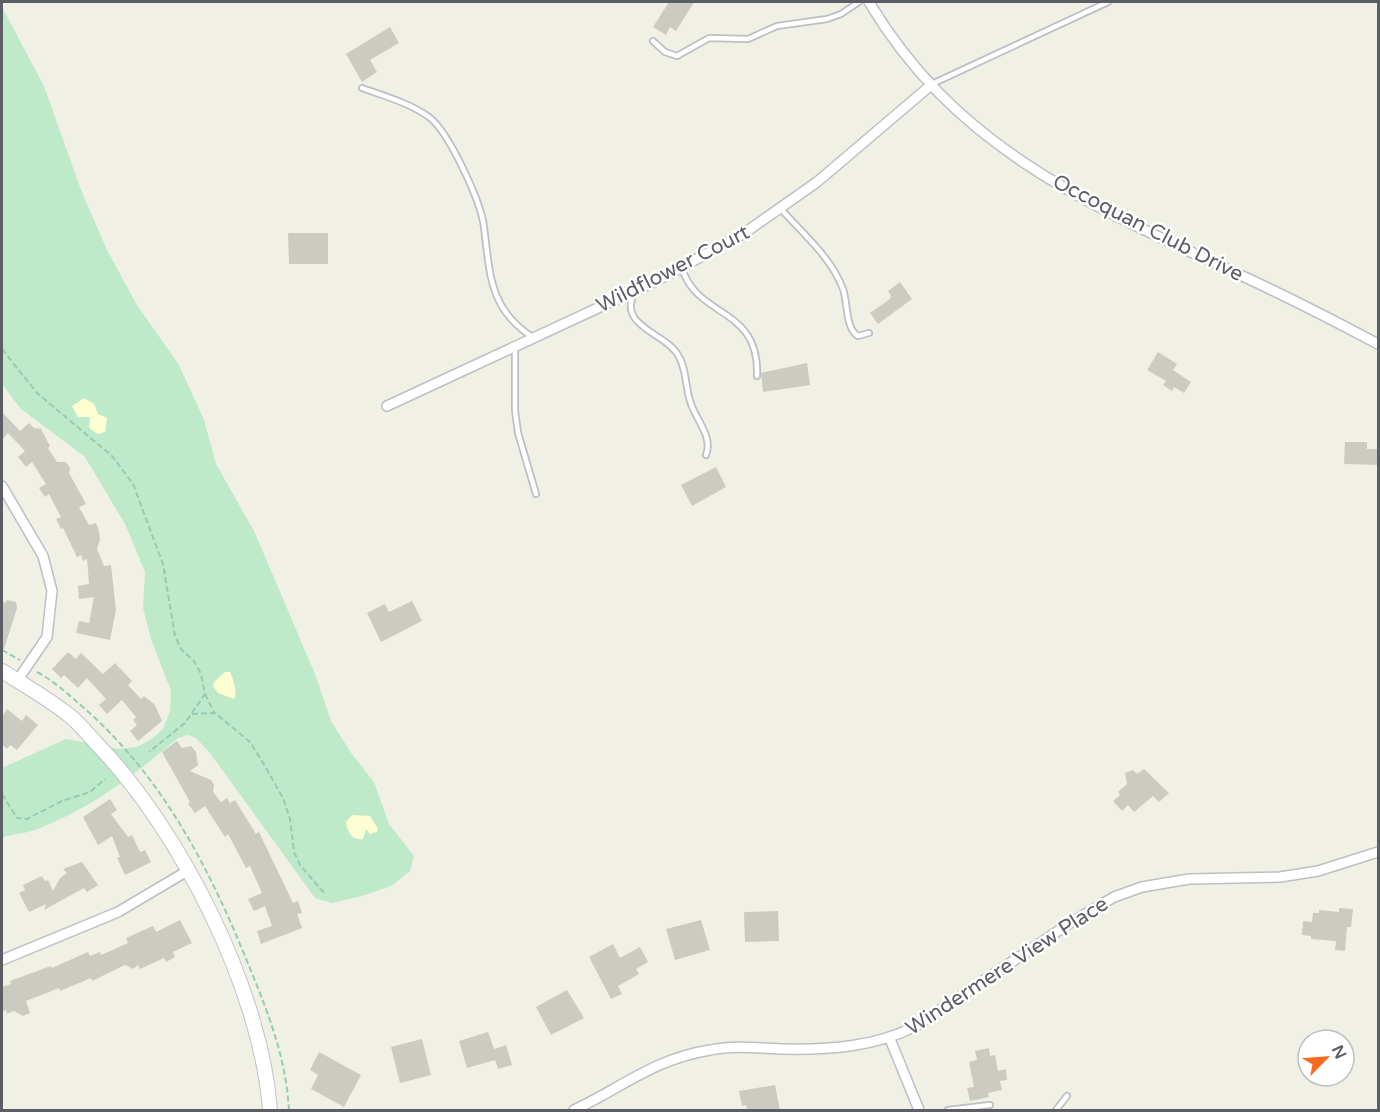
<svg xmlns="http://www.w3.org/2000/svg" width="1380" height="1112" font-family="'Varela Round',sans-serif">
  <style>
    .green { fill: #beeac9 }
    .sand { fill: #fdfed1 }
    .building { fill: #cbcbc1 }
    .lines { fill: none; stroke-linecap: round; stroke-linejoin: round }
    .lane-casing { stroke: #bebfc6; stroke-width: 8 }
    .street-casing { stroke: #bebfc6; stroke-width: 12 }
    .secondary-casing { stroke: #c0c2cb; stroke-width: 16 }
    .path { stroke: #96cbb3; stroke-width: 2; stroke-dasharray: 6 3; stroke-linecap: butt }
    .lane { stroke: #fff; stroke-width: 4.5 }
    .street { stroke: #fff; stroke-width: 9 }
    .secondary { stroke: #fff; stroke-width: 14 }
    .labels { text-anchor: middle; dominant-baseline: central; stroke-width: 5; stroke-linejoin: round; paint-order: stroke }
    .street-label { font-size: 21px; fill: #5c5e66; stroke: #fff }
  </style>
  <rect width="100%" height="100%" fill="#f0f0e4"/>
  <!-- green -->
  <path class="green" d="M2,7L44,86L81,190L107,250L137,305L179,365L204,420L216,464L254,531L315,674L331,721L351,753L374,782L389,824L414,856L410,871L391,886L362,896L332,903L315,898L210,753L196,738L187,735L178,738C133,776 93,807 38,829C26,834 13,833 2,838V768L66,739L120,749L137,747L153,738L163,729L170,711L171,691L151,639L143,608L145,572L125,524L85,457L20,408L2,384Z"/>
  <!-- sand -->
  <path class="sand" d="M84,398L94,404L98,414L107,418L105,432L98,434L89,428L90,417H78L72,406Z
    M225,672H230C233,678 238,694 234,699L218,693L213,686L214,682Z
    M352,815L370,816L378,829L377,832L370,834L366,829L363,839C352,841 347,831 346,822Z"/>
  <!-- building -->
  <path class="building" d="M669,2H694L676,31L670,27L666,35L653,27Z
    M390,27L399,43L370,60L377,72L362,82L346,54Z
    M288,233H328V264H289Z
    M900,282L912,299L878,324L870,313L890,299L891,296L888,291Z
    M1158,352L1177,364L1173,370L1191,382L1184,393L1174,387L1172,391L1163,385L1166,381L1147,370Z
    M807,363L810,385L763,392L761,373Z
    M2,412L20,431L29,423L34,428L41,429L50,446L48,448L57,462H66L70,468L69,473L86,504L79,507L89,525L96,523L99,531L100,539L97,549L104,566L111,565L116,610L110,640L76,633L79,621L89,623L94,597L79,599L78,586L89,584L87,559L83,561L81,555L77,557L63,528L61,529L56,519L61,517L49,494L45,497L39,488L46,484L32,462L26,467L18,457L25,451L8,433L2,440Z
    M1345,442H1367V449H1378V465L1344,464Z
    M716,467L726,487L692,506L681,485Z
    M7,600L16,602L17,608L4,649H2V601L5,603Z
    M412,601L422,621L381,642L367,613L385,604L389,612Z
    M68,652L76,659L81,653L103,674L115,663L132,681L128,685L141,699L144,696L155,705L162,721L138,741L130,731L137,725L133,720L136,717L122,700L107,714L99,705L106,699L87,678L78,688L64,675L61,678L52,669Z
    M7,709L22,721L26,715L38,725L17,750L10,745L7,749L2,744V717Z
    M177,741L182,748L191,746L196,752L198,765L190,771L211,780L214,785L213,792L221,802L227,798L230,803L235,800L256,834L259,832L293,903L298,901L302,913L297,914L302,928L261,944L257,931L272,926L265,906L254,911L248,899L262,893L250,866L246,868L228,834L225,837L205,806L195,813L188,804L190,802L162,752Z
    M1144,769L1169,793L1159,802L1153,796L1134,812L1128,805L1122,811L1113,801L1120,795L1118,792L1127,784L1125,773L1133,770L1137,774Z
    M110,799L117,810L111,814L128,837L132,835L140,852L145,850L151,862L125,875L117,858L120,857L112,836L98,845L83,817Z
    M82,862L98,885L87,892L84,888L44,910L46,904L29,912L19,893L25,890L23,885L42,876L45,881L48,880L53,891L60,878L67,873L63,869Z
    M1339,908L1353,909L1351,927H1347L1345,951L1335,950L1336,941L1311,939V936L1302,935L1303,921L1312,922L1313,913H1319V910L1339,912Z
    M778,911L779,941L745,942L744,912Z
    M180,920L192,943L173,952L175,957L166,962L164,958L140,969L138,965L133,969L125,965L92,981L91,978L60,991L59,988L26,1001L30,1013L23,1016L14,1011L7,1014L6,1010L2,1012V987L11,984L10,981L51,966L52,968L88,952L90,956L100,952L101,955L128,943L126,938L153,926L156,932Z
    M701,920L710,950L675,960L666,929Z
    M613,944L620,958L640,947L648,962L636,969L639,974L618,986L622,994L611,999L589,957Z
    M567,990L584,1018L551,1035L536,1007Z
    M488,1032L494,1049L506,1045L512,1065L498,1069L495,1060L467,1068L459,1041Z
    M422,1039L431,1075L400,1083L391,1047Z
    M989,1048L990,1056L995,1055L998,1071L1006,1069L1007,1080L1000,1081L1002,1090L988,1093L989,1097L970,1101L967,1088L974,1087L969,1062L977,1060L975,1051Z
    M319,1052L361,1075L344,1107L311,1089L318,1075L310,1070Z
    M775,1085L780,1110H747L746,1105L742,1106L739,1091Z"/>
  <g class="lines">
    <defs>
      <path id="lane" d="M653,41L665,52L677,56L709,38L748,39L777,26L827,19L841,14L859,2
        M932,84L1108,2
        M362,88C384,96 410,103 429,117C449,132 481,202 484,227C490,274 489,310 534,338
        M781,209C803,234 831,257 843,289C848,303 845,328 858,336L869,333
        M682,268C697,319 760,306 757,376
        M634,293C618,327 666,333 678,355C687,369 685,388 691,404C697,421 713,437 706,455
        M515,347V410L518,433L536,494
        M948,1110L990,1105
        M1056,1110L1067,1096"/>
      <path id="street" d="M869,2C956,148 1088,204 1236,273C1284,295 1331,319 1378,344
        M387,406L656,281L743,234L817,182L930,86
        M2,486L43,556L52,591L47,637L17,681
        M2,960L118,912L189,870
        M890,1039L919,1110
        M574,1110C623,1087 654,1059 710,1050C734,1045 759,1048 783,1049C829,1050 875,1047 916,1026L1070,923L1114,897L1142,887L1189,879L1280,877L1318,871L1378,852"/>
      <path id="secondary" d="M2,671C24,685 49,699 70,716C80,724 89,736 98,745C181,832 261,990 270,1110"/>
    </defs>
    <!-- lane casing -->
    <use href="#lane" class="lane-casing"/>
    <!-- street casing -->
    <use href="#street" class="street-casing"/>
    <!-- secondary casing -->
    <use href="#secondary" class="secondary-casing"/>
    <!-- path -->
    <path class="path" d="M2,349L37,393L112,456L133,484L163,564L175,636L181,649L194,661L201,674L205,694L185,723L149,752
      M2,650L20,660
      M37,672C54,681 69,695 84,708C164,778 212,873 251,971C270,1017 286,1060 289,1110
      M205,694L214,712
      M192,714L215,713L250,742L262,761L283,798L290,819L294,852L300,865L325,894
      M2,794L17,818L27,819L62,801L90,792L105,779"/>
    <!-- lane -->
    <use href="#lane" class="lane"/>
    <!-- street -->
    <use href="#street" class="street"/>
    <!-- secondary -->
    <use href="#secondary" class="secondary"/>
  </g>
  <g class="labels">
    <!-- street labels -->
    <g class="street-label">
      <text transform="translate(1148 228) rotate(27)">Occoquan Club Drive</text>
      <text transform="translate(673 269) rotate(-27)">Wildflower Court</text>
      <text transform="translate(1007 966) rotate(-33)">Windermere View Place</text>
    </g>
  </g>
  <!-- border -->
  <rect width="1380" height="1112" fill="none" stroke="#5c5e66" stroke-width="6"/>
  <!-- north arrow -->
  <g transform="translate(1326 1058) rotate(65)"><circle r="28" fill="#ffffff" stroke="#bebfc2" stroke-width="1.5"/>
  <path d="M0-4.5L10 22L0 15L-10 22Z" fill="#fa6920"/>
  <text y="-9" font-size="16" font-weight="bold" text-anchor="middle" fill="#5c5e66">N</text>
  </g>
</svg>
